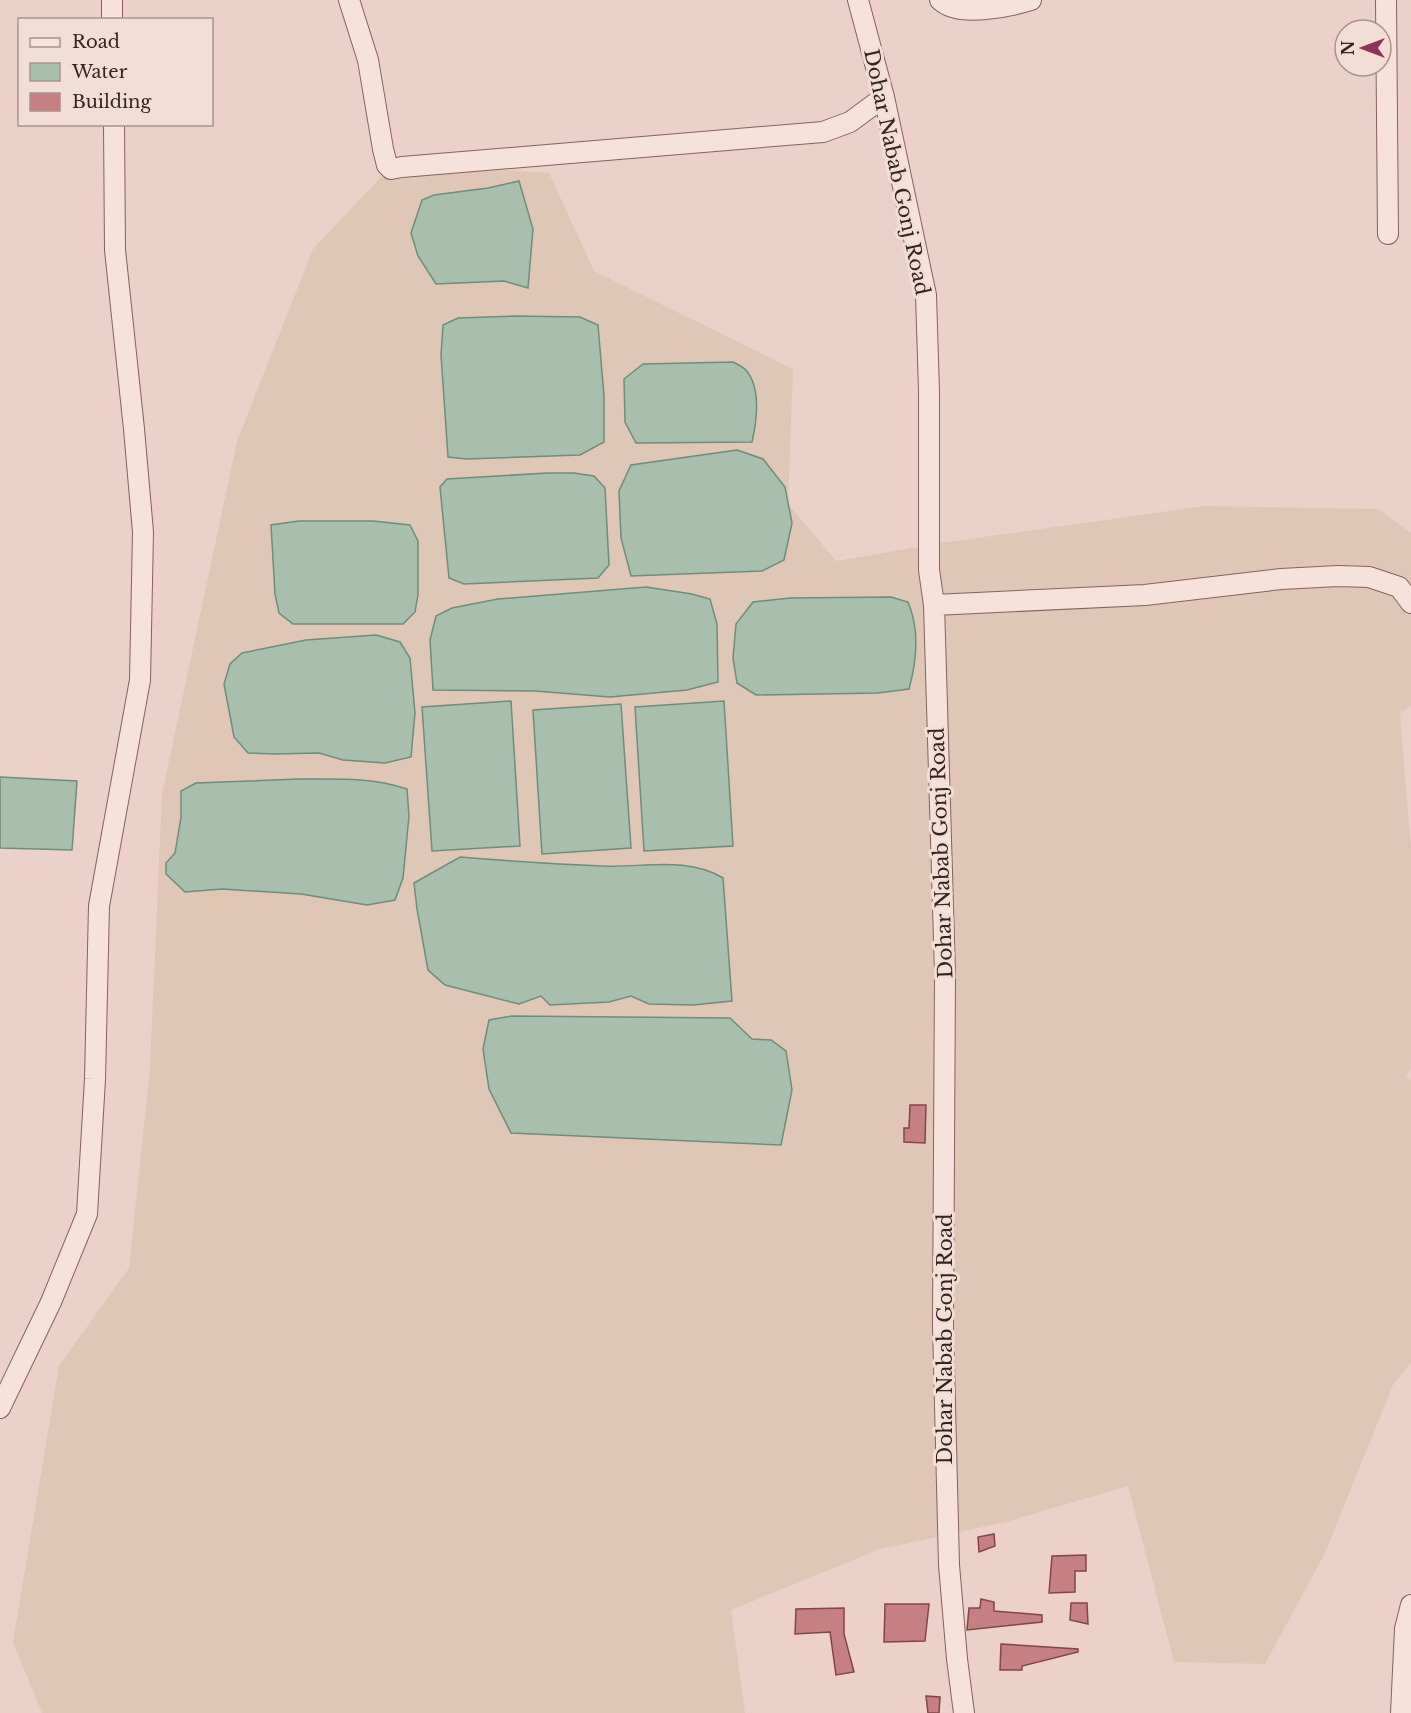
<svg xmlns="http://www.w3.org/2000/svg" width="1411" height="1713" font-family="'Libre Baskerville',serif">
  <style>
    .farmland { fill: #e0c7b5 }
    .water { fill: #a8bfae; stroke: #6f8d79; stroke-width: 1.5 }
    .building { fill: #c68081; stroke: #824648; stroke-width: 1.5 }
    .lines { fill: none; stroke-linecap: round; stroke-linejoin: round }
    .minor-casing { stroke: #85625e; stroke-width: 22 }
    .minor { stroke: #f6e2da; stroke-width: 20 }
    .labels { text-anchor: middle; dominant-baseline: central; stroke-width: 6; stroke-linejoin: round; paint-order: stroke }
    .street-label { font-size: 20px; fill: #372220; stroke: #f3ded6 }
  </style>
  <rect width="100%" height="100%" fill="#ebd1c7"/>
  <!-- farmland -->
  <path class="farmland" d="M395,162L549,173L594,271L793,369L788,504L836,561L948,542L1205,506L1378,509L1411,533V706L1400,714L1411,847V1068L1406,1076L1411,1080V1362L1393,1385L1324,1555L1265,1664L1174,1662L1128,1486L1006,1522L880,1549L731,1610L745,1713H42L13,1642L59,1366L129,1268L150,1068L162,794L237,441L313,249Z"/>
  <!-- water -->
  <path class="water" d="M519,181L533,229L528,288L504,281L436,284L418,256L411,233L422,200L434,195L488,188Z
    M516,316L580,317L598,325L604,396V442L580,455L466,459L448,457L441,355L443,325L458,318Z
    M733,362C737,364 743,367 746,370C761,388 757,420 752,442L636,443L625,422L624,379L643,364Z
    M737,450L763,459L785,487L792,523L784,560L762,571L631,576L621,538L619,491L631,465Z
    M548,473H574L594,476L605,488L609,565L598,578L464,584L449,578L440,487L447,479Z
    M299,521H373L410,525L418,541V595L415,612L403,624H293L279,613L275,594L271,525Z
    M646,587L692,594L710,599L717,624L718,682L687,690L610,697L535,691L433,690L430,640L436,616L452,608L498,599Z
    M891,597L908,602C920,630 917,660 909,689L878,693L756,695L737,683L733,658L736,624L753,602L790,598Z
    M376,635L400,642L410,658L415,713L411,757L385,763L343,760L319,753L275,754L248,753L234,737L224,684L230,664L242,653L306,640Z
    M511,701L520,846L432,851L422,707Z
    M724,701L733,846L644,851L635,707Z
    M621,704L631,848L542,854L533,710Z
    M0,777L77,781L72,850L0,848Z
    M299,779C336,779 372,777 407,789L409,816L403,878L395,900L367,905L301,894L222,889L185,892L166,874V863L175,853L181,817V791L196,783Z
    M460,857C508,861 555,864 602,866C642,868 687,856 723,878L732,1001L693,1005L649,1004L631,996L609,1002L550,1005L541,996L519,1004L445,985L428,970L417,909L414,883Z
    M512,1016L730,1018L752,1039L771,1040L786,1051L792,1090L781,1145L511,1133L489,1089L483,1049L489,1020Z"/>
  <!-- building -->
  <path class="building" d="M910,1105H926L925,1143L904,1142V1128H909Z
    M994,1534L995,1546L979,1552L978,1537Z
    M1086,1555V1571H1075V1592L1049,1593L1052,1556Z
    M981,1599L994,1602V1611L1042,1615V1622L967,1630L969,1608H980Z
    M1071,1603H1087L1088,1624L1070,1620Z
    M885,1604H929L925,1641L884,1642Z
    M844,1608V1634L854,1672L836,1675L830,1632L795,1634L796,1609Z
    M1001,1644L1078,1649V1652L1022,1666V1670H1000Z
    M926,1696L940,1697L939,1713H928Z"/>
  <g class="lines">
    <defs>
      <path id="minor" d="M112,0V20
        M349,0L368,60L383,149L387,165L391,169L402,167L823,132L850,122L884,97
        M858,0L884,97L926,295L929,391V570L934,605L945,973L943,1325L949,1565L957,1659L964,1713
        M940,0C958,18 1008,7 1031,0
        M1386,0L1388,234
        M934,605L1145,595L1281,579L1338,576L1369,577L1399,587L1411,603
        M0,1408L51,1302L87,1214L95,1079L99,906L140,680L143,532L134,429L115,250L114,124
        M1401,1713L1405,1629L1411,1605"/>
    </defs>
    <!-- minor casing -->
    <use href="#minor" class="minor-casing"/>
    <!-- minor -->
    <use href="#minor" class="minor"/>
  </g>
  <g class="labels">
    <!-- street labels -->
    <g class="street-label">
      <text transform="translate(897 172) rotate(78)">Dohar Nabab Gonj Road</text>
      <text transform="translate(941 853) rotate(-92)">Dohar Nabab Gonj Road</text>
      <text transform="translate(945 1339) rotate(-90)">Dohar Nabab Gonj Road</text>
    </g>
  </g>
  <!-- legend -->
  <rect x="18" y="18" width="195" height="108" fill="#f3ded6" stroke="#a8938d" stroke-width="1.5"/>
  <rect x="30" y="38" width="30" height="9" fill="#f6e2da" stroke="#a8938d" stroke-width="1.5"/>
  <text x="72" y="48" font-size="18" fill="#372220">Road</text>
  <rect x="30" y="63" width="30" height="18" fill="#a8bfae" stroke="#a8938d" stroke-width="1.5"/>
  <text x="72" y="78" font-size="18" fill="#372220">Water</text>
  <rect x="30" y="93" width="30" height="18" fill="#c68081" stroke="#a8938d" stroke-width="1.5"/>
  <text x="72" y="108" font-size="18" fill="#372220">Building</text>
  <!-- north arrow -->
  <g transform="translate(1363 48) rotate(270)"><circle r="28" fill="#f3ded6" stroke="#a8938d" stroke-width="1.5"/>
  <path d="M0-4.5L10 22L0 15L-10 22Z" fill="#8f335b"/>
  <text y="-9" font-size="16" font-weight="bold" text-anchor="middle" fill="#372220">N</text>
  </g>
</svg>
